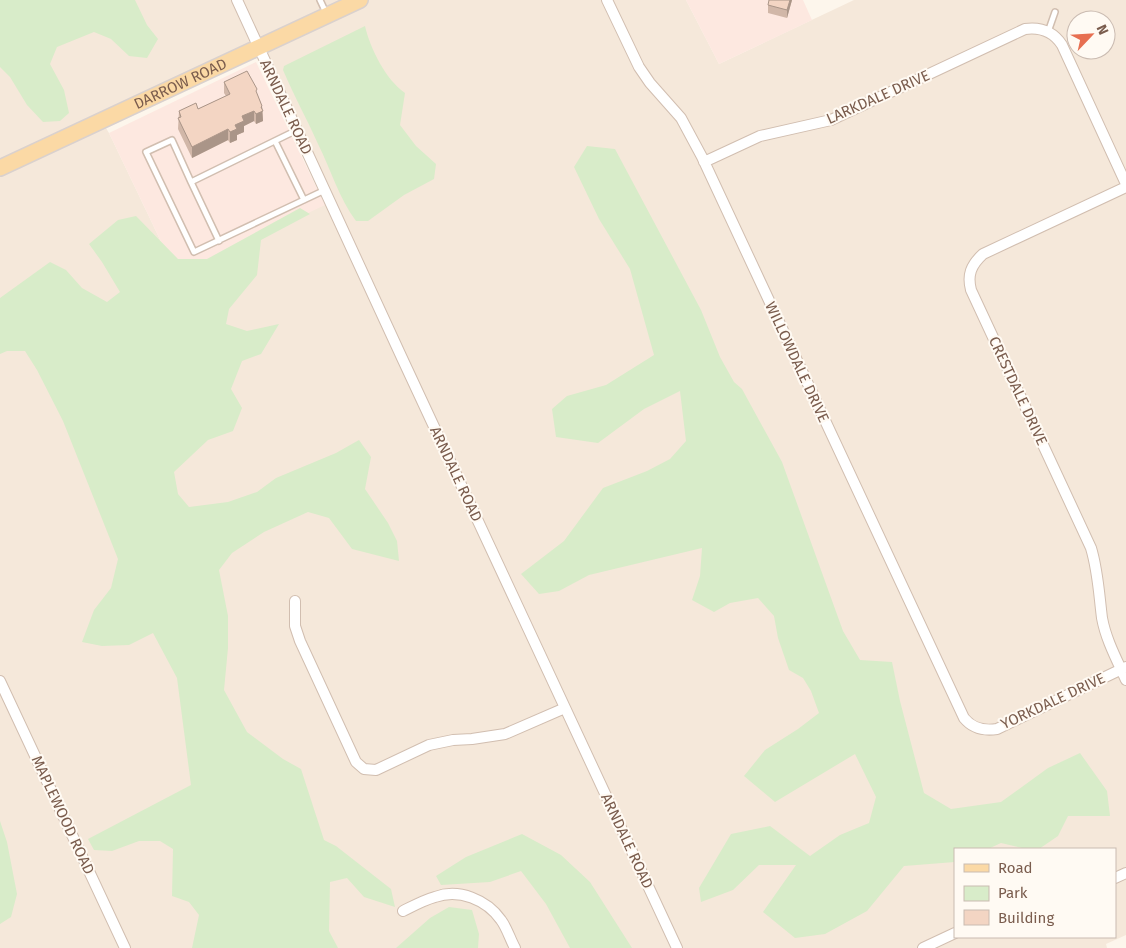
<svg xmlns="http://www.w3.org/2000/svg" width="1126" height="948" font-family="'Fira Sans',sans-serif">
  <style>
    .residential { fill: #f5e8da; fill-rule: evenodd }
    .commercial { fill: #fde8e0 }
    .green { fill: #d8ecc9 }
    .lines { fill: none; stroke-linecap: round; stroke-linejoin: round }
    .service-casing { stroke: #d1beb0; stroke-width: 8 }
    .minor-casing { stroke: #d1beb0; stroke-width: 12 }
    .primary-casing { stroke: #dad1cd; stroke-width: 18 }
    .service { stroke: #fff; stroke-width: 5 }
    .minor { stroke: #fff; stroke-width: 10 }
    .primary { stroke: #fbd9a5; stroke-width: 15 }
    .wall { fill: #d1b7a8 }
    .shaded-wall { fill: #aa9588 }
    .building { fill: #f3d5c3; stroke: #aa9588 }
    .labels { text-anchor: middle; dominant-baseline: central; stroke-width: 4; stroke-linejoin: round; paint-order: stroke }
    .street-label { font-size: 15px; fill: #7a5c4d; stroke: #fffaf3 }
  </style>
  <rect width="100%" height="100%" fill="#fdf6ec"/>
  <!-- residential -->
  <path class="residential" d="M0,0H686L719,64L854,0H1126V935L1106,944L1107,948H0ZM1076,20H1106V50H1076ZM258,47L330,202L177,275L109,133L101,120ZM955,849H1115V937H955Z"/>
  <!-- commercial -->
  <path class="commercial" d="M686,0H803L812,20L719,64Z
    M256,62L325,205L177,275L109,133Z"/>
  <!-- green -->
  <path class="green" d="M0,0H135L147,25L158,39L147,58L129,56L111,39L94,32L57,47L50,64L64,90L69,113L60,121L43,122L27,105L10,77L0,67Z
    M365,26C370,48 386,80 405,93L400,125L416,146L436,164L434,179L404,195L368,221H356C339,198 331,170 318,144C307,119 294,96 283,70L284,66Z
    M587,146L615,149L701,310L720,357L734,382L742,389L782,462L843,631L860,660L892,662L900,701L924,793L951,809L1001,802L1048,768L1080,753L1107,791L1110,816H1068L1058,836L1039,849H1026L1001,843L988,849H955V862L904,866L867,911L825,934L795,938L763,912L796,865H759L733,890L701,902L699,888L731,834L770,826L810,856L840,835L869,823L876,797L855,754L775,802L744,776L765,750L798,729L819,713L811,691L803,678L789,670L778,638L774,616L758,598L730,603L714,612L692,600L700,576L702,548L589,575L559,591L539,594L521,574L564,541L603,488L647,471L670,459L686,441L680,391L644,409L598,443L556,437L552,409L567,396L606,385L654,355L630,269L599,219L574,167Z
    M300,208L310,214L261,240L257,275L229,309L226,324L247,331L279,324L261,354L242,361L231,389L242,408L233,431L208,440L174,472L178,494L189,507L228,502L257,492L276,478L336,453L359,440L371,457L365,489L388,523L397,541L399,561L352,549L329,518L308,512L264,532L232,553L219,570L228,616V648L224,690L247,732L283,759L301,769L324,840L336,846L391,889L395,907L364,897L347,878L330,882L329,931L338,948H192L199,915L189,902L172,896L173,849L160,841H139L112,851L94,850L88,839L191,785L177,678L153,633L129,645L102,646L82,642L94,610L111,588L118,559L63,421L37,370L25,351H7L0,354V298L50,262L66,270L82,288L107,302L120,292L102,262L89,244L118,220L136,216L178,259H207Z
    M0,821L7,842L17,894L11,917L0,924Z
    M522,834L561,855L590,882L632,948H570L546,904L521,871L490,882L441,885L436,876L466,857Z
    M449,907L472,910L479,934L478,948H396L430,918Z"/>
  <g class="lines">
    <defs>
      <path id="service" d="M320,0L327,15
        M1048,32L1055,12
        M297,130L191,182L172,140L146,152L194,252L325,190
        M275,141L304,200
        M191,182L219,241"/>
      <path id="minor" d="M237,0L402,358L677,948
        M607,0L639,67L650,83L681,118L702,157L964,718C973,729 984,731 997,729L1126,667
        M704,162L760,136L831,120L1025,29C1040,27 1053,31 1062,45L1126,184
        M1126,187L983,254C971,265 967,275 971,290L1091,548C1098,571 1099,594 1102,618C1106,640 1117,660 1126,680
        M295,601V626L300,641L356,762L364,769L376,770L429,745L453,740L472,739L505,734L565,708
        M0,681L125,948
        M1115,878L1126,873
        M403,911C413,906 424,900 435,897C459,888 487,900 501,920C507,928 510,939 515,948
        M923,948L955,933"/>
      <g id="primary">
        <path id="s1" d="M0,168L360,0"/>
      </g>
    </defs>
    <!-- service casing -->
    <use href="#service" class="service-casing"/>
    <!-- minor casing -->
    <use href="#minor" class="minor-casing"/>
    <!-- primary casing -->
    <use href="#primary" class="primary-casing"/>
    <!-- service -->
    <use href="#service" class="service"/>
    <!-- minor -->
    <use href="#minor" class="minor"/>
    <!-- primary -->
    <use href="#primary" class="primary"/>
  </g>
  <!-- wall -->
  <path class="wall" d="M792,0L787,18L768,13V5Z
    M224,82L257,94L262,106L263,121L256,124L254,121L244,126V132L237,135V140L230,143L228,140L192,158L178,129L179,111L198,109L226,96L224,93Z"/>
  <!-- shaded-wall -->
  <path class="shaded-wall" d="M790,0H792L787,18V10Z
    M262,106L263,121L256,124V114L261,107Z
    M254,111V121L244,126V132L237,135V140L230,143V132L242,116Z
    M228,129V140L192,158V147Z"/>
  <!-- building -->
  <path class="building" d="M769,0H790L787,10L768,5Z
    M247,71L257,89L256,91L262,106L261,107L263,111L256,114L254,111L242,116L244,121L235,125L237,129L230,132L228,129L192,147L178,118L181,117L179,111L196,103L198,109L230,94L224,82Z"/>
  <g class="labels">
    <!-- street labels -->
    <g class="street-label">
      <text stroke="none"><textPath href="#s1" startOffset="199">DARROW ROAD</textPath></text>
      <text transform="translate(878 97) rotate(-24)">LARKDALE DRIVE</text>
      <text transform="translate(286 107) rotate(65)">ARNDALE ROAD</text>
      <text transform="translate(797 362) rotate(65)">WILLOWDALE DRIVE</text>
      <text transform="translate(1018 391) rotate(65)">CRESTDALE DRIVE</text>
      <text transform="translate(456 474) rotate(65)">ARNDALE ROAD</text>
      <text transform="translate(1053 701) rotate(-25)">YORKDALE DRIVE</text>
      <text transform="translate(63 815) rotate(65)">MAPLEWOOD ROAD</text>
      <text transform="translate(627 841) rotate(65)">ARNDALE ROAD</text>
    </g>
  </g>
  <!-- legend -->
  <rect x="954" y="848" width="162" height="90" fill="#fffaf3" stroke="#cabbb1"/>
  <rect x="964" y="864" width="25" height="8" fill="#fbd9a5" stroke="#cabbb1"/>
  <text x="998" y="873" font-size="15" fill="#7a5c4d">Road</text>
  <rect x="964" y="886" width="25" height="15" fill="#d8ecc9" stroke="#cabbb1"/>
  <text x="998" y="898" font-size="15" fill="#7a5c4d">Park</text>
  <rect x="964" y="910" width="25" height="15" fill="#f3d5c3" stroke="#cabbb1"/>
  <text x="998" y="923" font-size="15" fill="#7a5c4d">Building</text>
  <!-- north arrow -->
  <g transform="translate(1091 35) rotate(65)"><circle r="24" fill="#fffaf3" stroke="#cabbb1"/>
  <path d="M0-4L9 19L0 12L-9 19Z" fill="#e76f51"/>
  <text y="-8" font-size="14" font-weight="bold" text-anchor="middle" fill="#7a5c4d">N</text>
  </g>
</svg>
